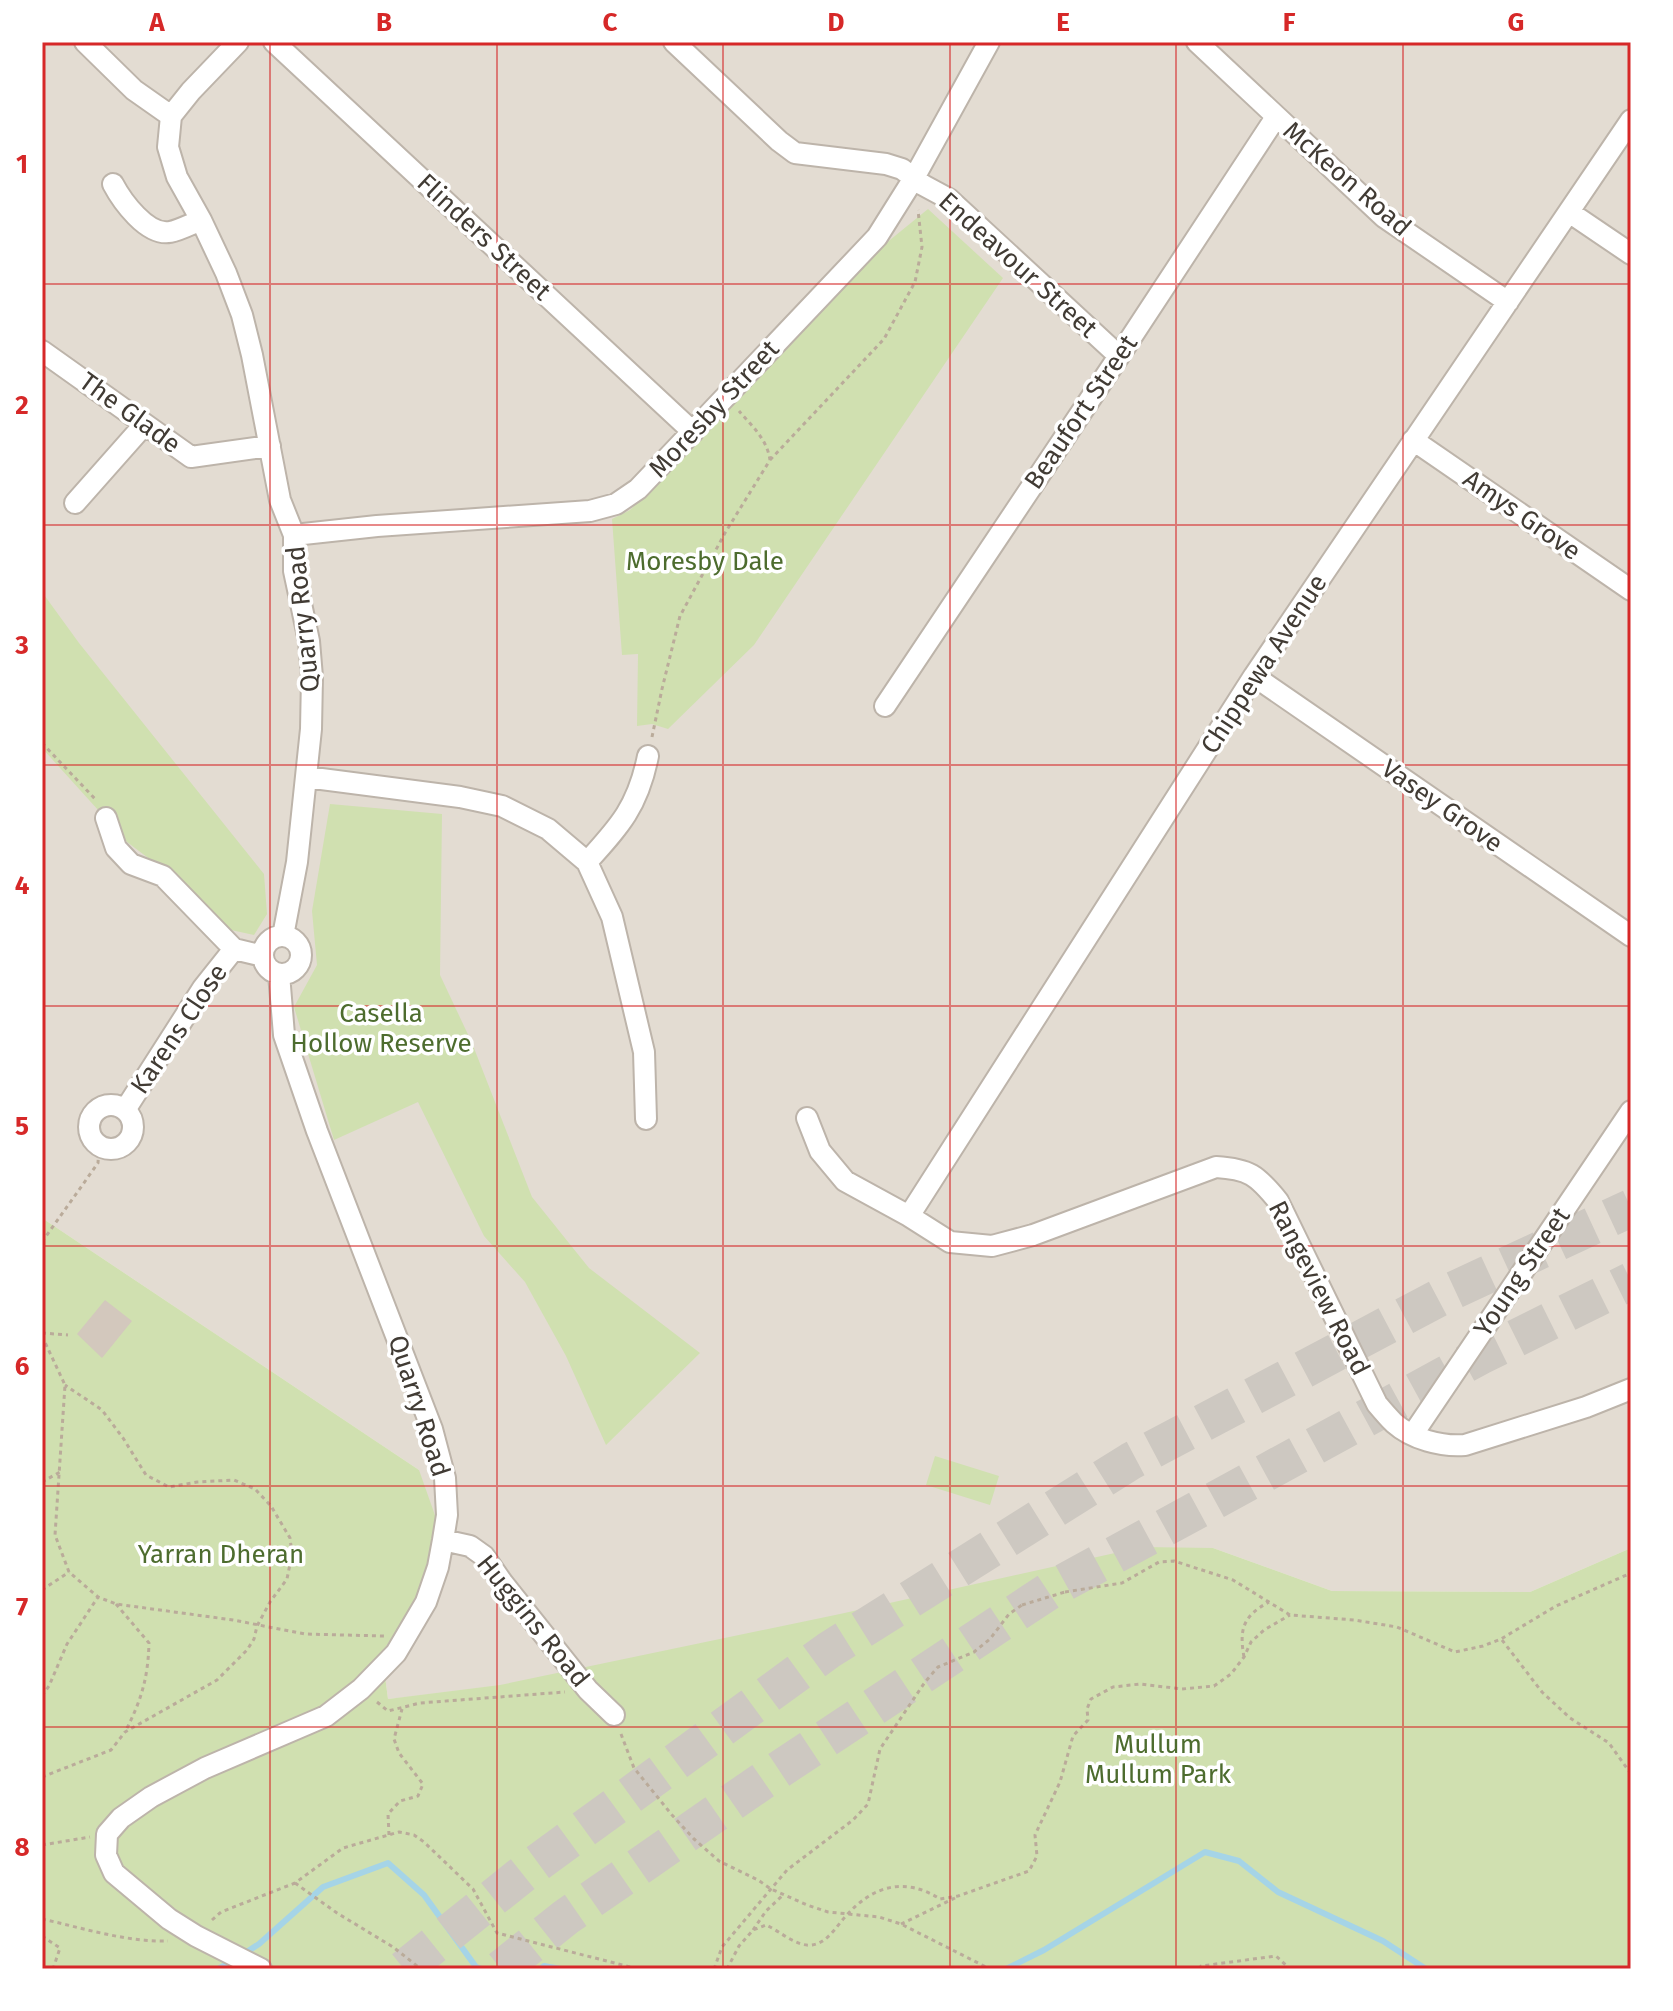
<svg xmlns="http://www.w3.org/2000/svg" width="1673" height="2011" font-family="'Fira Sans',sans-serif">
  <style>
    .residential { fill: #e3dcd2 }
    .green { fill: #d0e0b0 }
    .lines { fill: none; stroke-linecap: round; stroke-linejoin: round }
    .stream { stroke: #a5d4e7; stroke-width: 6 }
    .building { fill: #d3c8bd }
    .highway-tunnel { stroke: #cdc8c1; stroke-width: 38; stroke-dasharray: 38 19; stroke-linecap: butt }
    .street-casing { stroke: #bdb4aa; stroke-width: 24 }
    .path { stroke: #baab9a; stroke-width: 3; stroke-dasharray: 4 4; stroke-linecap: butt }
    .street { stroke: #fff; stroke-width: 20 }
    .path-bridge { stroke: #baab9a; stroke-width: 3; stroke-dasharray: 4 4; stroke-linecap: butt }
    .grid { fill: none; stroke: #d62828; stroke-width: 2; stroke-opacity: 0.55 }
    .labels { text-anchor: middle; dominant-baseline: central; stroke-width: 7; stroke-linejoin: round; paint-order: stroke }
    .street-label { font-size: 26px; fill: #413b34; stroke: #fff }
    .park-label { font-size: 26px; fill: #4d6c2e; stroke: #fff }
    .neatline { fill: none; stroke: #d62828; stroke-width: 3 }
    .grid-label { font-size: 26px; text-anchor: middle; font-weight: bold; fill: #d62828 }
  </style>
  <rect width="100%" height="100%" fill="#f0ebe4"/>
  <!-- residential -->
  <path class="residential" d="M42,42H1631V1548L1530,1592L1332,1591L1213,1548L499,1689L388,1699L382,1653L414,1604L419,1470L42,1218Z"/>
  <!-- green -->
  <path class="green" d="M928,209L1003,278L754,645L668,729L652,724L637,726L638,654L622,655L612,519L630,510L690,450L874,253Z
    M42,592L79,643L264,874L267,914L254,935L231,930L188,888L127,842L42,748Z
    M330,804L442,814L440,975L472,1043L532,1197L589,1268L700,1353L606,1445L566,1356L525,1282L484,1236L418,1102L334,1140L294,1007L317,965L312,911Z
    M42,1218L419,1470L437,1521L433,1548L414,1604L382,1653L388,1699L500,1685L840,1614L1142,1547L1213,1548L1332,1591L1530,1592L1631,1548V1969H42Z
    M935,1456L999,1476L990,1505L926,1485Z"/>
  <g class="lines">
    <!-- stream -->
    <path class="stream" d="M242,1955L259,1944L323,1887L388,1863L424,1895L476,1967L482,1969
      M218,1969L233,1961
      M540,1969L544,1966L561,1969
      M1006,1969L1044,1950L1205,1852L1239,1861L1278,1892L1383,1941L1426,1969"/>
  </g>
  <!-- building -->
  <path class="building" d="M105,1300L132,1321L102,1358L77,1334Z"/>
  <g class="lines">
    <!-- highway-tunnel -->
    <path class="highway-tunnel" d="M404,1969L529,1869L829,1650L1131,1461L1450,1292L1631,1208
      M501,1969L566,1917L774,1773L1052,1589L1480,1356L1631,1281"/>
    <defs>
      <path id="street" d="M85,42L134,90L171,116
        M238,42L191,91L171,116L168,147L177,177L201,220L226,273L242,315L252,355L280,500L294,535V571L309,641L312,677L311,729L297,862L283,936
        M274,42L693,432
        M674,42L779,141L795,153L886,164L902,169L923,185L949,199L1119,356
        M1197,42L1384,217L1508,302
        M113,184C122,201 147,236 170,232C180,230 191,224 201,220
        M1569,212L1631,254
        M42,351L191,457L270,446
        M1413,440L1631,590
        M75,503L144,425
        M294,535L377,526L590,511L616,504L638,489L877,237L914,178L989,42
        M1254,676L1631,936
        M885,706L1119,356L1276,117
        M306,777L460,797L502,806L548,829L587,862L612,917L644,1052L646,1119
        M106,818L116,848L131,864L163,876L234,949L263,956
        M587,862C620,826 638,806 648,756
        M263 955a19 19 0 1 1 38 0a19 19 0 1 1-38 0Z
        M89 1127a22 22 0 1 1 44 0a22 22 0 1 1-44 0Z
        M125,1110L203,988L234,949
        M807,1118L820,1151L845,1181L909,1216L950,1242L992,1246L1033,1235L1216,1167C1249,1169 1257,1175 1278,1201L1377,1404C1382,1410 1388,1417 1394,1423C1412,1439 1441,1447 1465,1445L1586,1407L1631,1389
        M909,1216L1254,676L1631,120
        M1413,1434L1631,1111
        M443,1540L470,1546L484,1556L502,1582L588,1690L614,1715
        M261,1969L196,1936L169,1919L114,1873L106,1855L107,1834L121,1818L151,1797L205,1768L326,1716L361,1689L396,1653L426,1602L438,1567L443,1540L447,1515L445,1478L432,1429L317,1131L284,1035L279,974"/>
    </defs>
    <!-- street casing -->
    <use href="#street" class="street-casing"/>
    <!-- path -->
    <path class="path" d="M770,460L884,339L915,282L922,247L918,210
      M652,737L662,689L680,616L725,533L770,460C767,439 752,426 739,411
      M42,743L97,801
      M42,1242L98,1163L99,1145
      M42,1333L68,1335
      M42,1336L65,1385L55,1535L69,1572L98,1597L116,1604L233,1620L305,1634L384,1636
      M42,1482L60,1472
      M42,1590L69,1572
      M1065,1592L1122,1583L1159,1562L1174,1561L1233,1580L1290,1615L1354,1620L1397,1627L1455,1652L1483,1646L1501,1639L1556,1606L1631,1573
      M116,1604L149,1643C148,1679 141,1701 125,1732
      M1502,1640L1542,1692L1570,1718L1609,1743L1631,1774
      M1244,1657C1239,1629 1243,1616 1269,1602
      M42,1696L49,1686L67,1644L98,1597
      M377,1702L388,1711L420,1703L565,1692
      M621,1734L634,1768L672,1815L694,1839L719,1861L758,1880L771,1889L807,1905L828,1912L879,1917L901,1924L990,1969
      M42,1777L111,1750L125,1732L217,1680L247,1650L254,1639L257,1626L270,1602L287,1579L292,1554L290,1538L271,1506L255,1489L234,1480L197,1482L169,1487L146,1475L123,1438L102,1410L65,1385
      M389,1835L388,1814L400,1801L418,1796L423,1784L399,1753L394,1739L402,1709
      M42,1845L90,1837
      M295,1883L337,1913L393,1947L421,1969
      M42,1919C83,1928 125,1942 168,1941
      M212,1920L221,1912L295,1883L343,1848L399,1832L414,1835L424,1842L473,1889L497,1933L638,1969
      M901,1924L955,1898
      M753,1930L766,1911L784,1894
      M42,1936L60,1948L53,1969
      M714,1969L722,1947L787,1870L853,1820L868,1804L880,1749L925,1682L938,1667L974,1652L990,1639L1009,1614L1022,1605
      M727,1969L739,1946L753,1930L766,1925C780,1931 796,1947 812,1945C827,1943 836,1927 845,1917C872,1886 904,1876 940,1899L958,1896L1029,1871L1037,1856L1035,1835L1060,1782L1073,1736L1088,1720L1087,1709L1091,1699L1113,1687L1140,1684L1182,1689L1214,1686L1231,1674L1244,1657L1251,1642L1264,1630L1290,1615
      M1199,1969L1201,1966L1276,1956L1290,1969"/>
    <!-- street -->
    <use href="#street" class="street"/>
    <!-- path-bridge -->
    <path class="path-bridge" d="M1022,1605L1065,1592"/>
  </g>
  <!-- grid -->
  <path class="grid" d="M270,42V1969M497,42V1969M723,42V1969M950,42V1969M1176,42V1969M1403,42V1969M42,284H1631M42,525H1631M42,765H1631M42,1006H1631M42,1246H1631M42,1486H1631M42,1727H1631"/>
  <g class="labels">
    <!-- street labels -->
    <g class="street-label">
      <text transform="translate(1347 179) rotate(41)">McKeon Road</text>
      <text transform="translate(484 237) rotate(43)">Flinders Street</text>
      <text transform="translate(1018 265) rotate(42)">Endeavour Street</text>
      <text transform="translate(714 409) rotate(-47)">Moresby Street</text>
      <text transform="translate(1081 412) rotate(-56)">Beaufort Street</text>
      <text transform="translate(130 413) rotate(36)">The Glade</text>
      <text transform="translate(1522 515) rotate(35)">Amys Grove</text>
      <text transform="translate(303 619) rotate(-96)">Quarry Road</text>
      <text transform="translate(1264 664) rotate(-57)">Chippewa Avenue</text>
      <text transform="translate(1442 806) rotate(35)">Vasey Grove</text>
      <text transform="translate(179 1029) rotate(-56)">Karens Close</text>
      <text transform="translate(1522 1272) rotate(-56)">Young Street</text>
      <text transform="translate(1319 1288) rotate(63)">Rangeview Road</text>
      <text transform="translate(419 1406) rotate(72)">Quarry Road</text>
      <text transform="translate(533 1621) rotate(51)">Huggins Road</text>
    </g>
    <!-- park labels -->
    <g class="park-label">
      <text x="705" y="561">Moresby Dale</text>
      <text x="381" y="1013">Casella<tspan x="381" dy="30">Hollow Reserve</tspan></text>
      <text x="221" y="1554">Yarran Dheran</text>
      <text x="1158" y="1744">Mullum<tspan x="1158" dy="30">Mullum Park</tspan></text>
    </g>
  </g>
  <!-- border -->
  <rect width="1673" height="2011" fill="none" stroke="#ffffff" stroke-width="88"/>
  <rect x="44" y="44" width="1585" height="1923" class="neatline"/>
  <g class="grid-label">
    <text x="157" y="31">A</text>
    <text x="384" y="31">B</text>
    <text x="610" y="31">C</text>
    <text x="836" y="31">D</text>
    <text x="1063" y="31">E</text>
    <text x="1289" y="31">F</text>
    <text x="1516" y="31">G</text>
    <text x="22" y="173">1</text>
    <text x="22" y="414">2</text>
    <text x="22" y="654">3</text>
    <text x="22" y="894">4</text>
    <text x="22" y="1135">5</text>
    <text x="22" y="1375">6</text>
    <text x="22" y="1616">7</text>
    <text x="22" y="1856">8</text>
  </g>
</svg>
